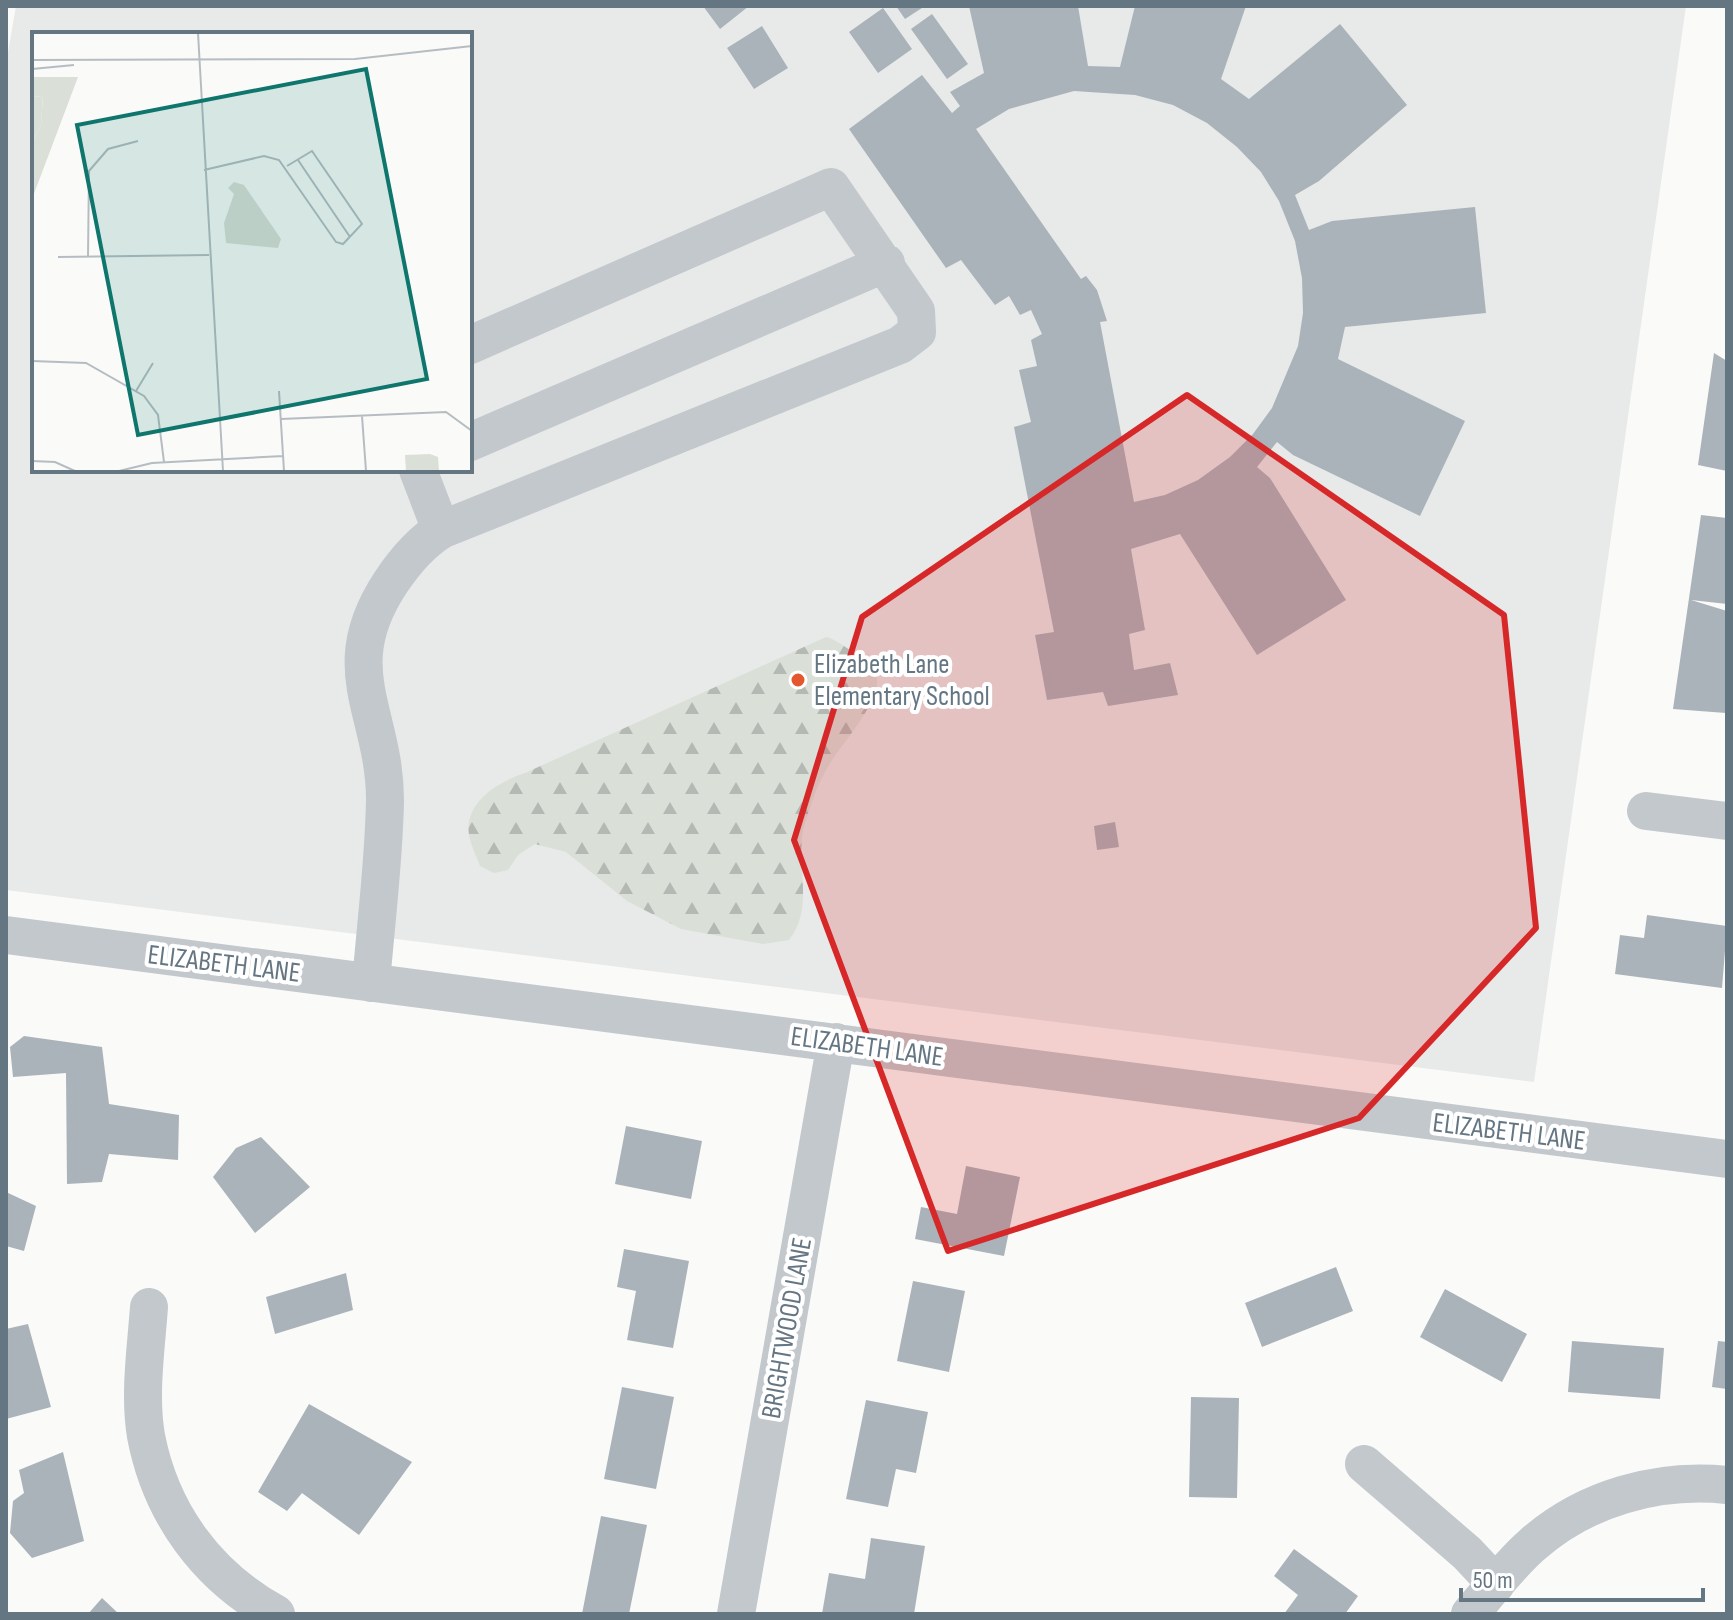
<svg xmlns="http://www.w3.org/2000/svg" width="1733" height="1620" font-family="'Sofia Sans Condensed',sans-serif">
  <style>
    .built { fill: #e8e9e9; fill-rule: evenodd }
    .forest { fill: url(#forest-firs) }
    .building { fill: #aab3b9; fill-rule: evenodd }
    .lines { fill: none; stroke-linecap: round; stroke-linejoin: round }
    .minor { stroke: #c3c8cc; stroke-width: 38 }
    .marked { fill: #d62828; fill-opacity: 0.2; stroke: #d62828; stroke-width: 6; stroke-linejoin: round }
    .poi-dot { fill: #e4572e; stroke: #fff; stroke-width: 3 }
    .labels { text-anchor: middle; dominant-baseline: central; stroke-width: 8; stroke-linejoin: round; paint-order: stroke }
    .poi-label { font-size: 28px; fill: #657683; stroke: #fff; text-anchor: start }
    .street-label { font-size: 28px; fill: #657683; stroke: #fff }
    .inset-road { fill: none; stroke: #b5bdc2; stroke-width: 2 }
    .view { fill: #0f766e; fill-opacity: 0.15; stroke: #0f766e; stroke-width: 4 }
    .inset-edge { fill: none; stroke: #657683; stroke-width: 4 }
  </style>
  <defs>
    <pattern id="forest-firs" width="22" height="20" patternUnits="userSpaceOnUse" patternTransform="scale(2)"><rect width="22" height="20" fill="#dadfd7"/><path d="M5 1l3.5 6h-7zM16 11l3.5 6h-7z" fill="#b4b9b4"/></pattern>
  </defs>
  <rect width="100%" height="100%" fill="#fafaf8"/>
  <!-- built -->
  <path class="built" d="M16,6H1686L1534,1082L6,890V64ZM34,34H470V470H34Z"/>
  <!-- forest -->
  <path class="forest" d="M826,637C836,638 876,667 877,677C880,706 836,748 824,774C816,788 811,805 806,820C792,857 817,905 789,940L763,944L681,929L627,901L566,852L535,844L518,855L508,870L494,873L480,866C477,857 471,846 469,835C464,802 498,782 525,773Z"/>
  <!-- building -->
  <path class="building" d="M703,6H749L720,29Z
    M896,6H925L905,19Z
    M969,6H1078L1088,66L1120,67L1135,6H1246L1221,79L1249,99L1340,24L1407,105L1319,181L1295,195L1309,230L1332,221L1475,207L1486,313L1345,327L1338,359L1465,421L1420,516L1293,455L1277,442L1257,467L1270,478L1346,600L1257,655L1180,534L1131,549L1145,630L1129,634L1134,670L1170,663L1178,695L1108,706L1103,692L1047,700L1035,635L1054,632L1014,427L1031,422L1019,370L1037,366L1031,340L1042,334L1031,310L1020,315L1009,296L995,305L961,260L946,268L849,129L922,75L952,113L960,106L950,92L984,73ZM1074,91L1135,95L1173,105L1207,123L1237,147L1261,172L1279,201L1295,241L1302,278L1303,313L1298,346L1272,408L1253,434L1230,457L1198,480L1165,495L1134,502L1100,322L1107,321L1097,290L1086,276L1081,279L976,129L1009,109Z
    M883,8L912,49L878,73L849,32Z
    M932,14L968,64L947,79L911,29Z
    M762,26L788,68L754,89L727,48Z
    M1714,353L1727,361V471L1698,465Z
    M1701,515L1727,518V604L1691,600L1727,611L1726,713L1673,709Z
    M1115,822L1119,847L1097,850L1094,826Z
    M1647,915L1727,926L1722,988L1615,974L1620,935L1644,938Z
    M24,1036L102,1047L109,1104L179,1115L178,1160L109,1154L102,1182L67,1184L66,1073L13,1077L10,1047Z
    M626,1126L702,1141L691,1199L615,1184Z
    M261,1137L310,1187L255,1233L213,1177L236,1148Z
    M966,1166L1020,1177L1004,1256L915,1239L921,1207L957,1214Z
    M6,1192L36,1206L24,1251L6,1246Z
    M624,1249L689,1261L673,1348L627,1340L636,1291L617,1287Z
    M1336,1267L1353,1311L1262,1347L1245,1303Z
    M346,1273L353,1310L275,1334L266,1297Z
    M913,1281L965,1291L949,1372L897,1361Z
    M1445,1289L1527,1334L1502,1382L1420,1337Z
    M28,1324L51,1407L6,1419V1329Z
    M1572,1341L1664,1348L1660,1399L1568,1392Z
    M1718,1341L1727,1342V1389L1712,1387Z
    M622,1387L674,1397L656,1489L604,1479Z
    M1191,1397L1239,1398L1237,1498L1189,1497Z
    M866,1400L928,1412L916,1473L896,1469L888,1507L846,1499Z
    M309,1404L412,1462L359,1535L302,1493L287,1511L258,1492Z
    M63,1452L84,1541L32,1558L10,1533L13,1501L24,1493L19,1470Z
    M601,1516L647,1525L629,1614H582Z
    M871,1538L925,1546L914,1614H822L829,1573L865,1579Z
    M1294,1549L1358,1596L1345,1614H1284L1298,1595L1274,1576Z
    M102,1598L119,1614H88Z"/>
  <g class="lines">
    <!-- minor -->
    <path class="minor" d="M470,442L886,263
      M418,470L441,530
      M1646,811L1727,821
      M6,935L1727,1159
      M371,983C376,922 384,860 385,800C385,712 333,669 391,582C405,561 420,543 441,530L900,345L917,332L916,311L831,187L470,345
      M149,1307C146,1349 139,1395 146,1436C161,1514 207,1576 276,1614
      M1364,1464L1467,1553L1496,1584
      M736,1614L836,1042
      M1470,1614C1490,1591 1509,1565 1532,1545C1585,1498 1657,1478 1727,1485"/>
  </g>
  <!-- marked area -->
  <path class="marked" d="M1187,395L1504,615L1536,928L1359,1118L948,1251L794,840L862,617Z"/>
  <!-- markers -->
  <circle class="poi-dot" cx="798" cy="680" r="8"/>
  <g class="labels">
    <!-- poi labels -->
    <g class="poi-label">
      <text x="814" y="664">Elizabeth Lane<tspan x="814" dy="32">Elementary School</tspan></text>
    </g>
    <!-- street labels -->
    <g class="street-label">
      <text transform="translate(224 964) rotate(7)">ELIZABETH LANE</text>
      <text transform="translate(867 1047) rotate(8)">ELIZABETH LANE</text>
      <text transform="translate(1509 1132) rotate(7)">ELIZABETH LANE</text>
      <text transform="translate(787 1328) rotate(-80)">BRIGHTWOOD LANE</text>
    </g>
  </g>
  <!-- overview -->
  <g transform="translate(32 32)">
    <rect width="440" height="440" fill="#fafaf8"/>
    <path d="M0,45H46L0,167V111L9,93L11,64L0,65ZM202,150L212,153L249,207L246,216L194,211L192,191L202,162L196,156ZM398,422L406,425L407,439H374L373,423Z" fill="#dadfd7"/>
    <path d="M11,64L9,93L0,111V65Z" fill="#dadfd7"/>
    <path class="inset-road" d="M166,1L191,439M0,28L323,27L440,14M0,37L42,33M266,128L318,205M172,138L232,124L247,128L304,210L311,212L330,192L280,119L255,134M26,225L177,223M56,225L57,139L76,117L106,109M0,329L54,331L112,364L126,383L132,430M104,359L121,331M247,359L252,439M330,384L334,439M249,387L414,380L440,399M0,429L23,430L43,439M87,439L120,431L251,424"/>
    <path class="view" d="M334,37L395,347L106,403L45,93Z"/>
    <rect width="440" height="440" class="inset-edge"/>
  </g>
  <!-- border -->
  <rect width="1733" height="1620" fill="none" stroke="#657683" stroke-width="16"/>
  <!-- scale -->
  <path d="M1461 1588v12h242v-12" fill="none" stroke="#657683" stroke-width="4"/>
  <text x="1473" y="1588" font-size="24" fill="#657683" stroke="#ffffff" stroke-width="6" paint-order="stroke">50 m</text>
</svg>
